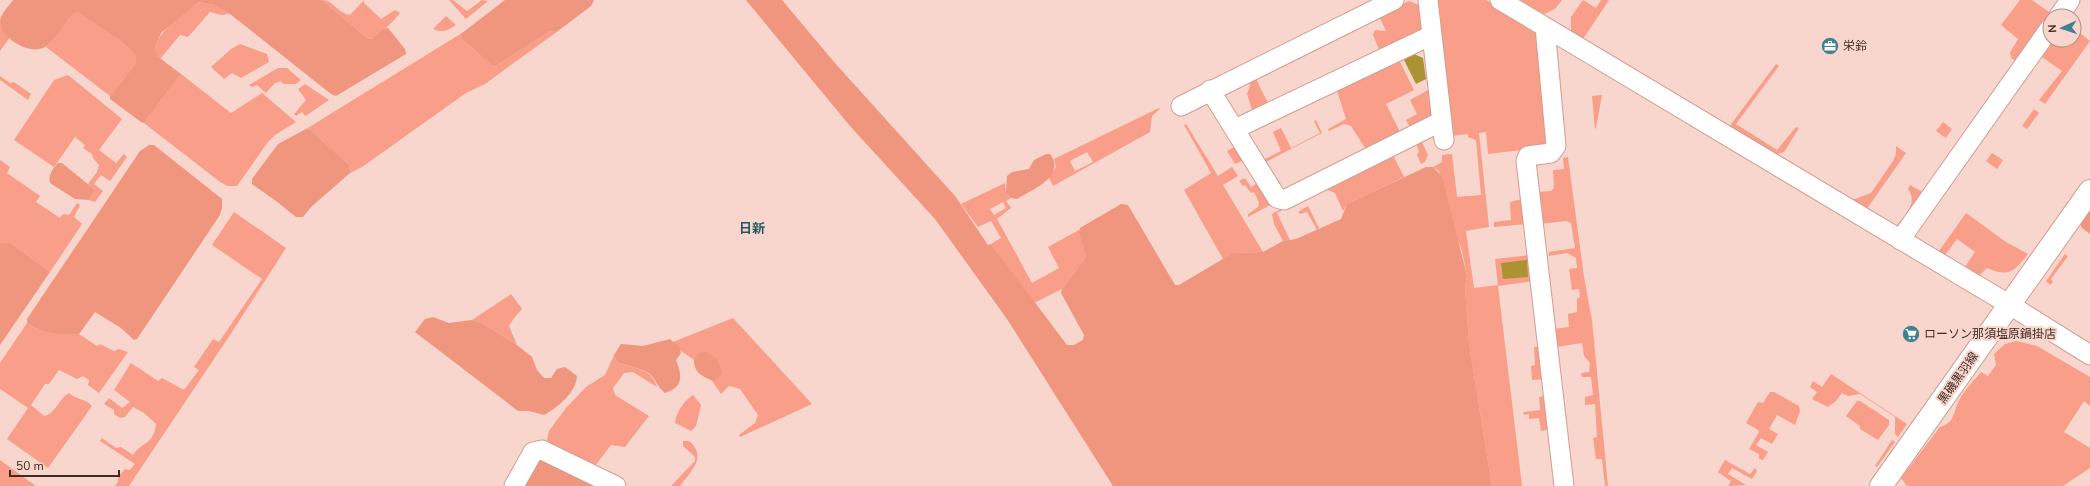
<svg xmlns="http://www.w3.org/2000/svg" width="2090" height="486" font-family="'Nunito Sans','Noto Sans JP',sans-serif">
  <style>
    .green { fill: #f99e88; fill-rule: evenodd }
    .forest { fill: #f0957e }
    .water { fill: #ab9233 }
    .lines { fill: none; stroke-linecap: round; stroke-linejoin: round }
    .minor-casing { stroke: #d29d90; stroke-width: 21 }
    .major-casing { stroke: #d29d90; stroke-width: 24 }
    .minor { stroke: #fff; stroke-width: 19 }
    .major { stroke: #fff; stroke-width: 22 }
    .labels { text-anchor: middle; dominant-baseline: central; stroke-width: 4; stroke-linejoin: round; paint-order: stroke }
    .poi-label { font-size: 12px; fill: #402b25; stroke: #f8d6cd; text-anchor: start }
    .street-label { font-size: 12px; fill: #402b25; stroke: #f8d6cd }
    .neighbourhood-label { font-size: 13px; font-weight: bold; fill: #205763; stroke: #f8d6cd }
  </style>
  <rect width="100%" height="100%" fill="#f8d6cd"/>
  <!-- green -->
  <path class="green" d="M322,0C333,0 339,14 350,15L364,0V3L381,19L395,10L400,13C390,26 384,29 372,39L367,38Z
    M449,0H453L467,11L482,0L488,1L466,19Z
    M1434,0H1486L1538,31L1550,140L1546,147L1488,154L1486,132L1479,133L1489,227L1466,231L1474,288L1498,285L1495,259L1531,255L1534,281L1498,286L1522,486H1492L1469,344L1465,287L1467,276L1462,251L1454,230L1439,171L1433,167L1442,162V155L1452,154L1457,197L1481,195L1476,140L1468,137V134L1451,136Z
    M1520,0H1562L1555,9L1544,14Z
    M1583,0L1596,8L1601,0H1609L1583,39L1571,31V17Z
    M2020,0H2032L2052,14L2017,62L2011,58L2010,53L2018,39L2001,25Z
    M1409,1L1424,7L1426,25L1420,34L1384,51L1379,49L1373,35L1375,30L1386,31L1379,16Z
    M198,2L214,5L230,14L221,15L210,12L188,37L180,35L160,59C140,43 187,11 198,2Z
    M77,12L122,42L136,55V63L110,96L46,47L73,14Z
    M446,16L456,25C448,31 442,33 433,29Z
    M0,23L13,33L0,51Z
    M2074,28L2090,41L2045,104L2039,100L2062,71L2039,55L2050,40H2074Z
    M550,31H558L485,84L466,93L362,167L350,173L349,165L311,130L306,129L462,33L461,38L491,65H497Z
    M240,44L267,54L269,62L241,78L232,73L224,79L211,67L231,49Z
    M1398,58L1414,90L1386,104L1401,134L1367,151L1351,126L1344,124L1329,131L1328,129L1346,119L1336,88Z
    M1776,64L1779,66L1736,124L1777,150L1796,127L1799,128L1784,152L1775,155L1729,127Z
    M278,68H287L301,80L296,84H283L281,81L275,83L266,93L257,85L252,87L249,85Z
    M181,74L231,113L262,93L296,122L275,135L268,142L237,186H227L220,182L144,123Z
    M68,75L122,119L99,150L116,163L124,154L127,157L110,181L101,175L94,184L103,191L95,202L89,200L95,190L88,184L97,172L99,165L93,158L92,154L83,148L85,145L75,137L54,167L14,140L54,80Z
    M1254,75L1269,105L1252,110L1247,94L1250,86L1249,78Z
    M0,76L10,83L14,82L31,94L28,100L0,80Z
    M305,84L329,100L307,115L305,116L302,112L296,116L294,114L306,100L298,89Z
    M1432,88L1434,114L1411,129L1406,120L1417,114L1410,100Z
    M1602,95L1596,128L1595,129L1592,96Z
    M1159,108L1160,109L1152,116L1150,132L1053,186L1049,178L1056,167L1054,159ZM1087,152L1093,162L1075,171L1070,161Z
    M2034,109L2039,113L2027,129L2022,126Z
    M1316,120L1322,133L1262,164L1261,161L1281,151L1273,132L1281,128L1291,148L1320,133L1314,121Z
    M1943,122L1952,129L1946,138L1936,131Z
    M1186,124L1218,176L1232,167L1238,176L1223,185L1263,252L1233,253L1223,259L1184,190L1211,173L1184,125Z
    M1421,140L1428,155L1425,162L1421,164L1417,155L1419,152L1416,142Z
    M1234,142L1244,160L1235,164L1227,151L1234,147L1232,143Z
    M1896,146L1906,153L1866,210L1845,199H1855L1871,193L1893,161L1896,154Z
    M1392,153L1404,177L1347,204L1343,211L1335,193L1328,190L1326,186Z
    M1992,153L2003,160L1997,169L1986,161Z
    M1568,157L1584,277L1592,320L1608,486H1605L1602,459H1596L1593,438L1597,437L1595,404L1585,405V397L1593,395L1591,377H1582L1581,373L1589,372L1590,363L1584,356L1582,343L1556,347L1553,329L1569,327L1568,314L1577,312V299L1580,297L1579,289L1572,290L1569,269L1577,268L1576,258L1567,253L1549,256V252L1575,248L1571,223L1566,221L1539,224L1536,192L1551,191L1554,188L1553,170L1564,169L1563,158Z
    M0,160L10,167L7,173L40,196L36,202L60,218L63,214L69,215L77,203L80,205L74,217L82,224L50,272L9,242L0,243Z
    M1245,178L1251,187L1259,182L1272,204L1248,217V214L1258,207L1259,202L1254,192L1251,193L1245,185L1243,186L1239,181Z
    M1005,183L1006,193L1011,198L1006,201L1011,208L997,219L1032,283L1059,268L1048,247L1079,230L1086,257L1062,289L1034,303L991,244L1001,238L991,221L978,227L961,204ZM1003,202L1006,208L994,215L990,209Z
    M1910,185L1924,193L1900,226L1897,225C1906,214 1918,203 1908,189Z
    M1523,199L1526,224L1494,227V222L1511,220L1510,203L1513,201Z
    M1291,203L1292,205L1277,213L1290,240L1283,241L1274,224L1272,214Z
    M1308,206L1319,228L1317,230L1307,212L1300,214L1298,212Z
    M234,212L286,248L232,332L129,486H115L118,482V477L125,469L130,470L135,464L100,441L102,438L116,448L121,447L133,455C142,442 154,444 156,424L144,413L133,407L125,417L120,418L114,414V410L104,404L109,398L122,408L130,402L114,390L131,363L158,381L162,378L184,390L199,370L194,367L213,339L219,342L262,279L212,245Z
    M1966,213L2006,242L2028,254C2014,271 2010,278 1987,268L1980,275L1965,267L1975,252L1957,239L1945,255L1939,251Z
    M2065,254L2068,256L2051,279L2053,282L2050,285L2046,281Z
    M511,294L522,309L514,318L509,326L517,345L482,323L472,320Z
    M733,318L812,404L740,437L739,435L755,423L758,415L740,389L729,386L721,394C713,382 705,369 694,360C684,352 681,353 673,342Z
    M27,323C42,334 61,336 79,334L97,346L100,344L114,351L119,349L128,352L99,393L88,385L89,380L83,376L77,379L59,370L49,384H45L31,405L44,416C57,413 58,399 69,393C76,400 85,398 92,406L48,468L7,439L28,408L0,389V363Z
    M2016,341L2037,346L2090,377V406L2084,401L2064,432L2090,448V468L2063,486H1907L1901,478L1940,427C1954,423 1953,414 1958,403C1962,392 1974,381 1981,372L1988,376L1996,365L1994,354L2005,344Z
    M1543,346L1545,367L1540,369L1541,376H1547L1546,379L1532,380L1531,366L1535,365L1534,347Z
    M614,355L617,362C635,370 650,366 657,387L633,372L624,373L613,388L615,395L649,416L625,447L611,445L595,466L551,445L547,440L549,431L566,408L586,387L605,375Z
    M1831,374L1907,424L1898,437L1895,434V417L1860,394L1848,396L1842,393L1836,401L1828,407L1812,399L1817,392L1810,387L1813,381L1822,387Z
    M1770,392H1774L1799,406L1800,411L1795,425L1777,415L1769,429L1778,434L1772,444L1761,438L1756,445L1768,452L1763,460L1759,459V454L1749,449L1759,432L1758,430L1746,423L1758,402L1763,403Z
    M693,395L701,405L696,426L691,431L675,423C676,412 684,401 693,395Z
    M1544,396L1552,429L1541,431L1539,418L1529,419V414L1524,415L1523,412L1540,410L1539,397Z
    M1857,401H1860L1889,420V425L1878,440L1860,429V426L1846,416Z
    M1892,440L1895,442L1877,467L1875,466Z
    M683,441H689C708,457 691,471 680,486H671L695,461V457L683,446Z
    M0,460L36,486H0Z
    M1725,460L1750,474L1755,468L1757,471L1752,479L1732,468L1728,474L1746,485L1728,486L1731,481L1718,472Z"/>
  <!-- forest -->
  <path class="forest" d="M13,0H322L367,38L372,39L383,29L388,28L405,49L406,54L336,96L331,94L230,14L214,5L198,2L161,33L155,47L157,56L181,74L144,123L141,122L110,99V96L136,63V55L122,42L77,12L73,14C66,22 53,42 45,47C30,56 0,38 0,21C1,13 9,6 13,0Z
    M505,0H594L591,6L558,31H550L497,65H491L461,38L462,33Z
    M746,0H782L834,62L955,196L988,245L991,244L1067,345H1074L1083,340L1084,335L1061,293L1062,289L1086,257L1079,232L1080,228L1121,204L1128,205L1175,285H1179L1233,253L1263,252L1283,241L1296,239L1341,219L1347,204L1426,167H1433L1442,176L1467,276L1465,287L1469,344L1492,486H1113L1007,319L935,219L850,126Z
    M306,129L311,130L349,165L350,173L311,207L303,217H296L276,201L252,184V179L278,144Z
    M149,145H154L222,199V208L220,215L137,339L134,340L121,328L95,312L79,334C60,336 43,334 27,323V319L140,151Z
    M1046,154H1050C1067,176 1032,190 1017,199L1011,198L1006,193L1007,176L1012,172L1029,169L1034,160Z
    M58,163H62L95,190L89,200L75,199L50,183C48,175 53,168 58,163Z
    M2090,204V234L2082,228L2079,221Z
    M9,242L50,272L0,345V243Z
    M433,317L449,323L472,320L482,323L517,345L532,357L537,370L544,378H551L557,369L565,367L577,376C576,393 558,407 544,415L529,411H518L415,332L425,319Z
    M670,339L679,347L681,353L676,360C682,375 684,387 665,393C655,385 656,377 647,372C638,367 626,366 617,362L614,355L621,344L643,346Z
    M706,352L717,359L722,371L720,377L713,381C702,376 694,373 694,360L699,353Z
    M538,457L592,482L593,486H516Z"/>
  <!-- water -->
  <path class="water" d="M1414,54L1423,58L1426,79L1416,84L1404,60Z
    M1527,260L1528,277L1503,279L1501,263Z"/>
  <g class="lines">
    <defs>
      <path id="minor" d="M1428,0L1444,140
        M1500,0L2010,305L2090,355
        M2059,16L2070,0
        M1545,27L1556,146L1551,153L1528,156L1526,161L1564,486
        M1210,90L1277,198L1284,200L1442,121
        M1181,106L1394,0
        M1235,129L1432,35
        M1900,240L2050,28
        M514,486L533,452L542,450L616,486"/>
      <path id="major" d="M1881,486L2090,191"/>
    </defs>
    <!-- minor casing -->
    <use href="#minor" class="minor-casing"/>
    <!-- major casing -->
    <use href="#major" class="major-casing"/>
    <!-- minor -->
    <use href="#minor" class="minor"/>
    <!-- major -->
    <use href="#major" class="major"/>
  </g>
  <!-- icons -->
  <defs>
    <symbol id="office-disc" viewBox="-11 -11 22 22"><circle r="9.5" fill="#3e8291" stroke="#f8d6cd"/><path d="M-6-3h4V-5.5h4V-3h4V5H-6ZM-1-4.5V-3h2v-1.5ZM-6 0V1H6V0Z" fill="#fff"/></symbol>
    <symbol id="supermarket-disc" viewBox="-11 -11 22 22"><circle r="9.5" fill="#3e8291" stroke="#f8d6cd"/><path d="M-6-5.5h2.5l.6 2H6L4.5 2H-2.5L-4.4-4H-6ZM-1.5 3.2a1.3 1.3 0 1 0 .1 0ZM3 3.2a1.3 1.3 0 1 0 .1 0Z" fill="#fff"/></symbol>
  </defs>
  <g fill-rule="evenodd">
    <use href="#office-disc" x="1820" y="36" width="20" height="20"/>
    <use href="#supermarket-disc" x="1901" y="324" width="20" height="20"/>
  </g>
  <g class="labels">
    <!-- poi labels -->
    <g class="poi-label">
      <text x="1843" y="46">栄鈴</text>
      <text x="1924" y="334">ローソン那須塩原鍋掛店</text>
    </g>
    <!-- street labels -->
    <g class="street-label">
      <text transform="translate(1958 378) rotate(-55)">黒磯黒羽線</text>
    </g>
    <!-- neighbourhood labels -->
    <g class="neighbourhood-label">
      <text x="752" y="229">日新</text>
    </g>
  </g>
  <!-- north arrow -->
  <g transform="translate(2062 28) rotate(267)"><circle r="19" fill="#f8d6cd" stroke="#ae928a"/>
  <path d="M0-3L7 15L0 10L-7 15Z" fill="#3e8291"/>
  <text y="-6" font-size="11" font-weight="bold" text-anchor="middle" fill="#402b25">N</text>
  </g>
  <!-- scale -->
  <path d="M10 470v6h109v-6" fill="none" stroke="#402b25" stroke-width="2"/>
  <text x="16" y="470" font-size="12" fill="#402b25" stroke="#f8d6cd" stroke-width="3" paint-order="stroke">50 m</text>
</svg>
